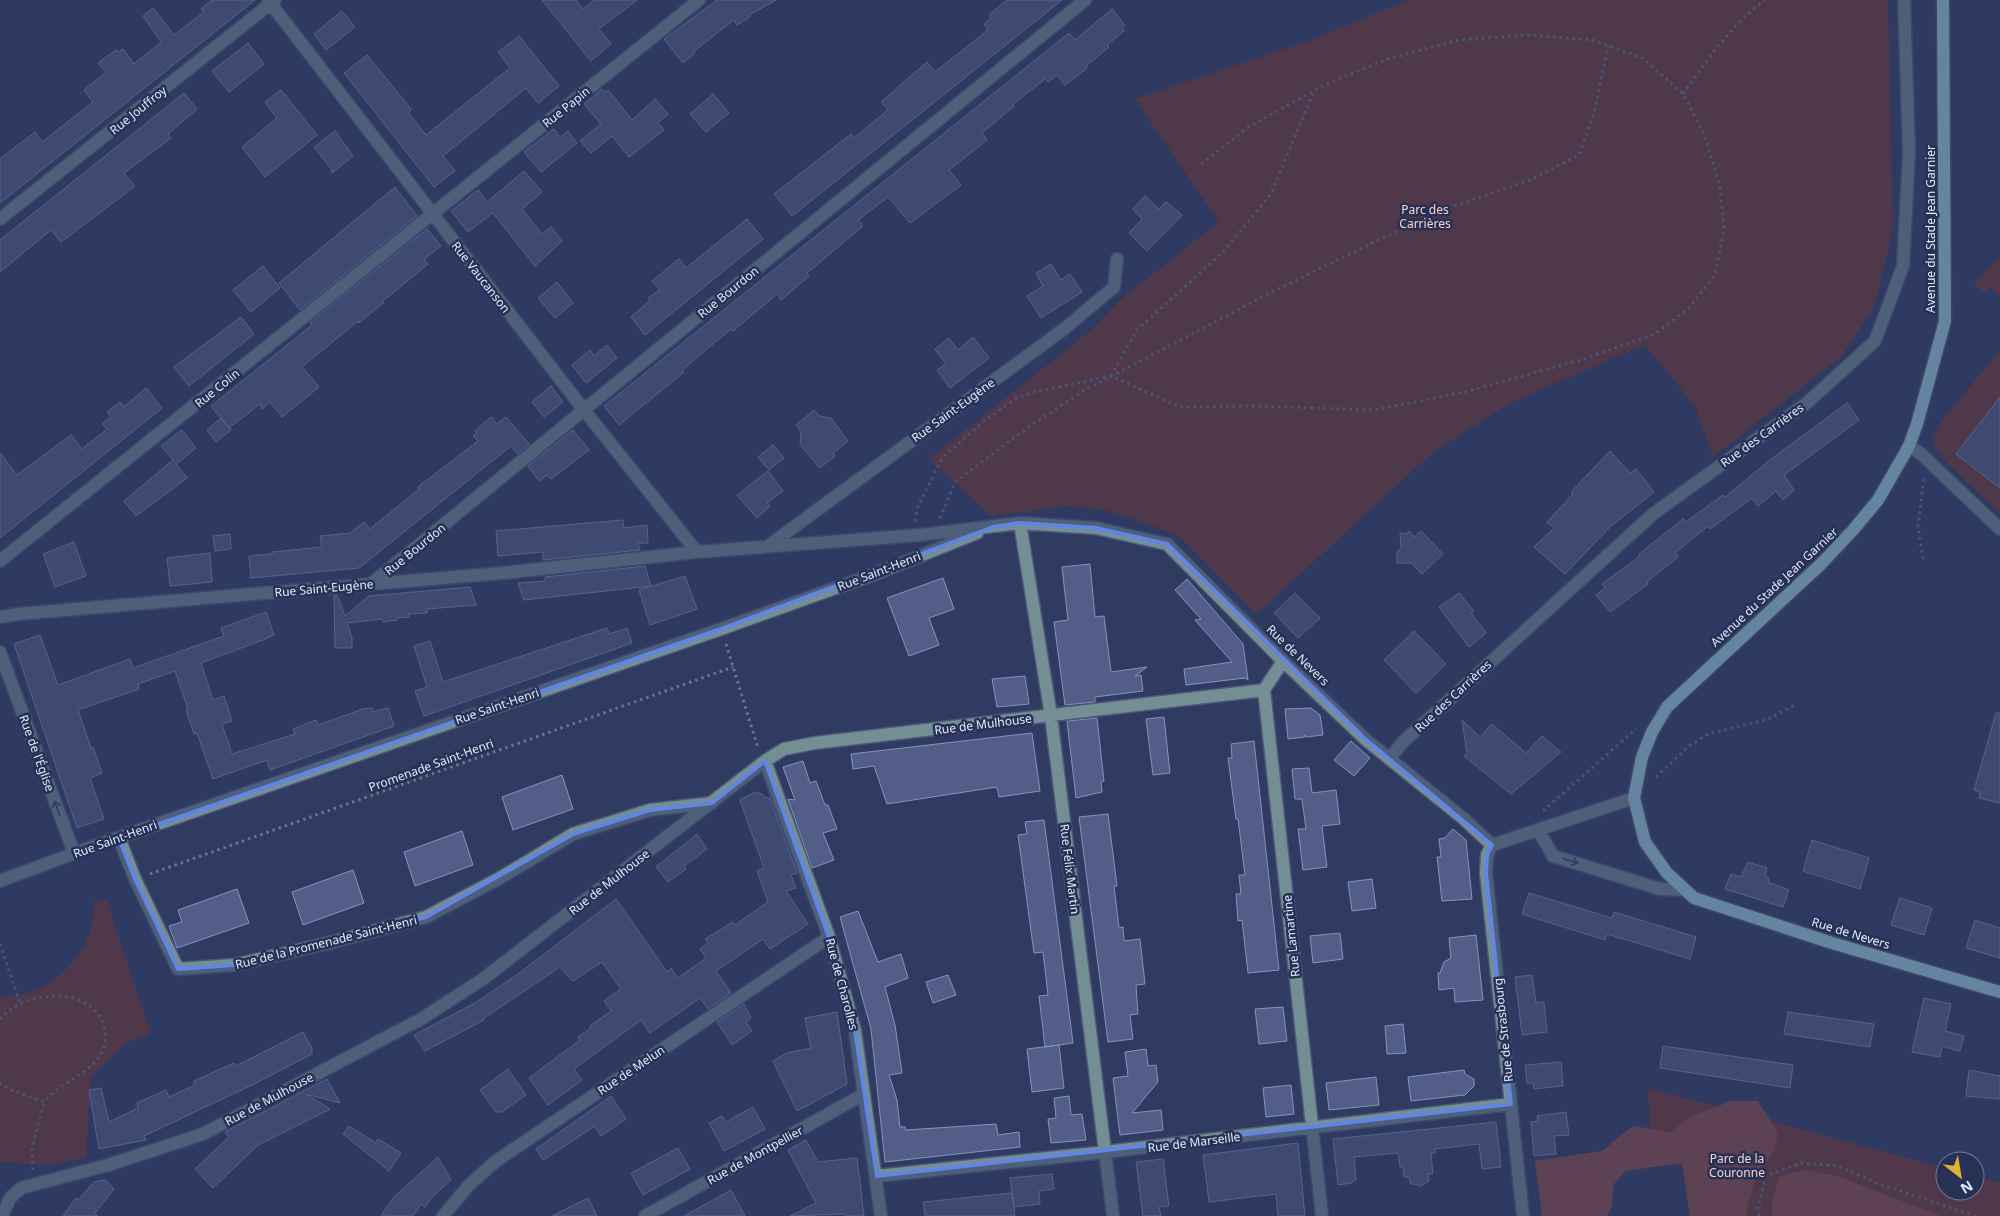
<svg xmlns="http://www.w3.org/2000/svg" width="2000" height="1216" font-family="'Noto Sans',sans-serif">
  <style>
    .green { fill: #73372d }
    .forest { fill: #944d41 }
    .building { fill: #525e87; stroke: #8593bf }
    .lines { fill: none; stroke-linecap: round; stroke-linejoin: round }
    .minor-casing { stroke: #4d577b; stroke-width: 15 }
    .major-casing { stroke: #4d577b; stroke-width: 15 }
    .path { stroke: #6a7494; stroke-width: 3; stroke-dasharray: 2.5 4; stroke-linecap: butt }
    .minor { stroke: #748f94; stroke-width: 12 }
    .major { stroke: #a7dee9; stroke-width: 12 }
    .oneway { stroke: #3a4866 }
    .marked { fill: none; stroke: #6285e5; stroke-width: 4; stroke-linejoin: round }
    .labels { text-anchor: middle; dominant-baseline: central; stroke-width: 5; stroke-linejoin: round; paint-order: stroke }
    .street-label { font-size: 12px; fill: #e3eafe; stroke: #273156 }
    .park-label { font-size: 12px; fill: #fbcfc7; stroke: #273156 }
  </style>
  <rect width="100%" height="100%" fill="#303b62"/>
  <!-- green -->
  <path class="green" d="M1409,0H1888L1893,228L1874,307L1842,356L1713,457L1695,406L1645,345L1512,402L1433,452L1257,614L1181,538L1151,525L1105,510L1067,506L992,516L929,459L1090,331L1121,299L1219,222L1135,99L1308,41Z
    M2000,256V297L1990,287L1984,293L1974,283Z
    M2000,350V513L1946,462L1934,445L1935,435L1942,421Z
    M106,899L151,1034L127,1042L91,1077L86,1158L47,1165L0,1162V997C38,997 74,973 88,937C93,927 93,914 94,902Z
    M1648,1088L1945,1168V1191H1975V1176L2000,1183V1216H1690L1682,1163L1538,1182L1535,1161L1651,1143Z"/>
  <!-- forest -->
  <path class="forest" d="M1731,1101H1758L1778,1133L1774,1151L1757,1174L1747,1209V1216H1690L1682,1163L1625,1171L1613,1185L1612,1207L1607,1216H1542L1535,1161L1602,1151L1633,1126L1671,1132L1690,1117Z
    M1806,1170L1837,1176L1941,1216H1772V1199L1780,1176Z"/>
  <!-- building -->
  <path class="building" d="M212,0H255L0,203V159L35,132L42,142L93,102L84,90L106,72L98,63L116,50L118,52L123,49L134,64L161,42L143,16L153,8L174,35L204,12L201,9Z
    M542,0H576L583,9L594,0H637L599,29L611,44L591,61Z
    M717,0H776L749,15L750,17L737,25L734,20L694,51L695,53L683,63L664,39Z
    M1007,0H1062L792,216L774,194L851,134L854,138L888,110L881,102L927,62L935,72L988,30L984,24L990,19V14Z
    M1112,9L1125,25L1122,28L1124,31L1107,45L1109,47L1086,66L1087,68L1065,85L1057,75L1048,82L1045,79L1013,104L1014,106L982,133L987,140L949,170L961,185L910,223L888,197L858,220L863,226L807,273L809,276L781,300L777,294L733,331L731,329L682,370L684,372L619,425L604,406L1069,33L1075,40Z
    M342,11L355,27L326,50L314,34Z
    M519,36L559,86L538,103L526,88L498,111L443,156L455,171L434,187L344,73L367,55L411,109L409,114L426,135L510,68L498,52Z
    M248,43L264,64L229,92L212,71Z
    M602,89L605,92L608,90L632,120L655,99L668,114L658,123L664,130L629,157L612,136L591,153L580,141L601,124L584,104Z
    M281,90L317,135L265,177L242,147L277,118L265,102Z
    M184,93L197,109L168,134L171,138L124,173L135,186L61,242L51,230L0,272V240Z
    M713,94L729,113L706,132L690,114Z
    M554,129L560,137L568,131L577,143L541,172L524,152Z
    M335,131L353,156L332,173V170L314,147Z
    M524,171L542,192L522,209L542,234L551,227L562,241L535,266L493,213L468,232L451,211L478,190L487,202Z
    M395,187L417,216L300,310L279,283Z
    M1145,196L1159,209L1166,202L1182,215L1147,251L1129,233L1142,219L1133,209Z
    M747,219L763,239L645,335L631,317L650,301L648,298L660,290L652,281L679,259L686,268Z
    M427,229L441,246L424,259L428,264L383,301L384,302L359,323L358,321L302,367L319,387L282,417L270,402L262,409L260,404L229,428L211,406L312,325L310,322Z
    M1051,264L1061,280L1070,274L1082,292L1041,318L1027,296L1043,286L1036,273Z
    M263,266L280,288L251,312L233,290Z
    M557,282L573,303L555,318L538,298Z
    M241,317L254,334L189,386L174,367Z
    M973,337L989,358L950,388L937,370L946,364L935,349L949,338L958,350Z
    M607,345L617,358L586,383L572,365L590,350L594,356Z
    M551,386L563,402L544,417L532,402Z
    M146,388L162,408L0,538V453L17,475L71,435L82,449L107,429L102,424L111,417L107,412L120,402L124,407Z
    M2000,397V488L1956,454Z
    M1847,403L1859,420L1784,475L1794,490L1783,500L1776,491L1758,506L1752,498L1710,529L1708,526L1675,553L1678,557L1647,582L1648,584L1610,612L1596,595L1605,588L1602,584L1640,556L1639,554L1683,519L1686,522L1723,495L1725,497L1770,460Z
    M814,410L819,416L831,418L848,441L833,453L835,456L820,468L800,445L801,432L796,425Z
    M491,417L497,424L506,417L529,444L518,454L511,446L359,568L251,578L249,556L272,554V552L322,547L320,536L350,533L364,522L370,529L419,489L418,487L478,441L473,436L477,433L475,431Z
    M221,418L231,430L216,442L207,430Z
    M182,430L196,448L176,464L187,478L136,516L124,501L173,460L161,446Z
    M573,430L589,450L551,479L547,475L539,481L528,466Z
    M773,445L784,458L769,470L758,457Z
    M1610,451L1630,473L1636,469L1654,492L1610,527L1565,574L1534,547L1554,528L1547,522L1573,494L1571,492Z
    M768,471L783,491L767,503L770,506L757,518L737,495Z
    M623,520L624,528L647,525L648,543H638L640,550L543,560V552L498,556L496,531Z
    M1409,531L1414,537L1421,531L1443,554L1422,574L1411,563H1397V552L1401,548L1400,533L1406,534Z
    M230,534L231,549L215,551L213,536Z
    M74,542L86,576L55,587L43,554Z
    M210,553L212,582L170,586L167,558Z
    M1090,564L1095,617L1104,616L1111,672L1147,667L1135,676L1141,675L1143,691L1095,697V702L1065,705L1054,622L1068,620L1062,567Z
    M645,566L651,586L524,600L518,583L545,581V577Z
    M685,576L697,609L650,625L639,590Z
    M943,578L954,609L929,618L939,645L909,656L887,598Z
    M1187,579L1243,644L1248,680L1245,678L1186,685L1184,669L1232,662L1195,620L1201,619L1175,590Z
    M470,587L476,605L427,609V613L408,614L409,617L397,618V620L383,622L382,619L347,623L352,638V648H335L334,595H337L345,616L369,596Z
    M1295,593L1320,618L1298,638L1274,613Z
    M1459,593L1474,611L1471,613L1486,633L1469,647L1439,607Z
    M266,612L274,635L268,637V638L201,663L213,700L224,696L232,721L222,724L232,754L295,734L293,729L316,720L318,725L363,709L372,708L373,712L388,708L394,726L270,770L267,760L213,779L197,733L194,734L186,710L188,709L175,671L138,684L139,689L78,710L91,748L93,747L102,773L90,778L104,819L77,828L14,644L40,635L58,685L130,659L133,668L224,636L221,628Z
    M607,628L609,634L627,628L632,643L424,716L415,691L427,687L414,646L430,641L443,682Z
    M1414,631L1446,664L1416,693L1384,660Z
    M1025,676L1029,704L997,707L992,679Z
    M1311,708L1320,715L1323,735L1307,737L1305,735V737L1288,739L1285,709Z
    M1996,713H2000V803L1979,798L1980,792L1974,790Z
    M1164,717L1170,773L1153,775L1146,719Z
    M1097,718L1104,781L1101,782L1102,792L1076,798L1067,721Z
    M1462,720L1480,737L1492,724L1526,753L1542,736L1561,752L1511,794L1464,756L1467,753Z
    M1032,733L1040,791L999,797L997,787L887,804L874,766L853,769L851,754Z
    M1254,741L1279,970L1248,973L1242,920L1238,921L1236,894H1241L1239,875H1245L1238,819H1236L1228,758H1232L1231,744Z
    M1351,741L1370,758L1354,776L1334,760Z
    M803,761L810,783L816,781L825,805H828L837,829L823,833L834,860L812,868L788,799L795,800L783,767Z
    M1309,768L1312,793L1336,790L1340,824L1322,826L1327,867L1303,870L1298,829H1306L1302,799H1295L1292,769Z
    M562,775L573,809L513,830L502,797Z
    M755,792L762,794L764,797L770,798L797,873L791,875L796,888L786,891L808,924L770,949L763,939L716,971L731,993L708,1009L700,998L650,1033L641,1020L574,1069L582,1080L548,1105L529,1078L580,1040L578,1037L591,1028L590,1026L611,1011L604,1001L621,989L602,962L573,981L560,967L484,1018V1020L425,1051L414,1035L475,1003L518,974L616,899L667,972L671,968L678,978L706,958L700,949L708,943L705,939L733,922L735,925L768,902L757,871L764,868L740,800Z
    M1108,814L1117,886H1114L1119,928L1123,927L1124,941L1140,939L1145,984L1136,985L1138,1014L1130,1015L1133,1039L1108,1042L1079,817Z
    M1044,820L1073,1043L1045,1047L1039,996L1048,995L1043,952L1034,953L1018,835L1027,834L1025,822Z
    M1453,829L1466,840L1472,899L1442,901L1437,857H1441L1439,839L1445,838Z
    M462,831L473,865L415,886L404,852Z
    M697,834L707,849L684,866L686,869L668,882L656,867Z
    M1812,840L1869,858L1860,889L1803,871Z
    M1748,862L1767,868L1765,876L1769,878L1768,882L1789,890L1783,907L1725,889L1731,874L1741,877Z
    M353,870L364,903L303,925L292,892Z
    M1372,879L1376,908L1352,911L1348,882Z
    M237,889L249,923L177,948L169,926L182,922L178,910Z
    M1529,893L1612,918L1614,912L1696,937L1690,959L1607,934L1605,940L1522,914Z
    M1900,898L1932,908L1924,935L1891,925Z
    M858,911L878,962L901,954L908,978L885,987L895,1025L902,1073L889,1075L897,1100L900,1127H905L906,1130L996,1124L998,1135L1019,1132L1020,1147L885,1162L871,1029L840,917Z
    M1975,920L2000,928V958L1966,948Z
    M1340,933L1343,959L1313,963L1310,936Z
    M1476,935L1483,1000L1455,1002L1454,988L1439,990L1438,973H1440L1444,962L1451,958L1449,938Z
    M948,975L956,995L933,1003L926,982Z
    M1532,975L1536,1003L1544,1002L1547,1032L1522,1035L1515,977Z
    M1924,998L1951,1004L1945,1031L1964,1036L1960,1051L1942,1046L1940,1057L1912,1052Z
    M744,1004L751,1018L746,1022L752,1031L732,1045L717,1022Z
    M1283,1007L1287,1041L1259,1044L1255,1009Z
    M837,1012L847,1084L797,1111L773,1061L787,1053L811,1048L805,1018Z
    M1788,1012L1874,1024L1870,1047L1784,1034Z
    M1403,1024L1406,1053L1387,1054L1385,1026Z
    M303,1032L312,1048V1054L254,1084L144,1136L146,1140L99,1149L89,1090L101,1088L109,1122L138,1108L137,1103L166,1090L169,1097L195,1085L194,1081L234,1063L236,1066Z
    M1059,1045L1064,1088L1032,1092L1027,1049Z
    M1663,1046L1793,1065L1790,1088L1660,1068Z
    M1146,1049L1148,1066L1156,1065L1158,1082L1132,1113L1161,1110L1163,1130L1120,1135L1113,1078L1128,1076L1125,1052Z
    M1561,1062L1563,1086L1534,1089L1533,1083H1527L1525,1065Z
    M508,1069L526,1095L502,1112H496L480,1090Z
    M1464,1070L1465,1074L1474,1079V1086L1465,1095L1411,1101L1408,1077Z
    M1969,1070L2000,1076V1099L1966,1096Z
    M1376,1077L1379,1105L1329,1110L1326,1083Z
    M327,1079L340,1103L306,1094L330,1109L258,1145L213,1188L195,1169L229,1137L225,1132Z
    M1291,1085L1294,1114L1266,1117L1263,1088Z
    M611,1096L626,1119L601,1136L595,1126L543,1160L536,1149Z
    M1069,1096L1071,1115L1082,1114L1086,1140L1051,1143L1048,1119L1056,1118L1054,1098Z
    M753,1107L765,1129L724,1151L709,1123L722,1116L726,1122Z
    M1566,1112L1569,1135L1554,1136L1556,1154L1534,1156L1531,1122L1538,1121L1537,1116Z
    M1496,1122L1501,1167L1482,1169L1479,1144L1435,1149V1153H1431L1433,1174H1428L1429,1181L1421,1186L1410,1183L1409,1177H1404L1403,1166L1400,1167L1398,1153L1354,1157L1356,1180L1352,1181V1183L1338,1185L1333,1139Z
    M349,1126L376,1143L378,1139L401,1153L389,1171L343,1134Z
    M806,1140L818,1162L857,1158L864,1216H846L845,1214L790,1216L816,1203L788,1150Z
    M1298,1143L1305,1216H1278L1276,1194L1209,1202L1203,1155Z
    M678,1148L690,1169L643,1195L631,1173Z
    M438,1157L451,1180L433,1196L425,1207L421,1204L413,1216H381L393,1198Z
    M1163,1159L1169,1206L1159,1207L1161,1216H1143L1136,1162Z
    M1052,1174L1054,1189L1039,1191L1040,1204L1014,1207L1010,1178Z
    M102,1180H105L114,1189L95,1213L98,1216H63L76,1198L78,1200L94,1182Z
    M731,1190L745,1216H684Z
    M1012,1193L1015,1216H925L923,1202Z
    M588,1198L597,1216H552Z"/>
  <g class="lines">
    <defs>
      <path id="minor" d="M268,0L584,410L697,552
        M0,219L275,0
        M1909,446L1921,454L2000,529
        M1020,523L1051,716L1113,1216
        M768,546L1064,329L1114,287L1117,259
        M0,561L699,0
        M371,584L1085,0
        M0,617L18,614L502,573L697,552L920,535L1020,523L1096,528L1167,544L1283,661L1365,739L1464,819L1492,845
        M0,652L74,853
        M1283,661L1264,690L1322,1216
        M1390,758L1403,742L1653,514L1808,402L1875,341L1903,266L1909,153L1904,0
        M765,761L829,937L855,1031L881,1216
        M1538,830L1553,856L1660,889L1685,890
        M119,838L135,879L178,969L234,965L334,942L426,917L500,878L573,834L650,810L712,803
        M1492,845L1487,855L1486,873L1523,1216
        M1492,845L1634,798
        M0,881L94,846L721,629L877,573L977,533
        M877,1176L1105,1152L1511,1104
        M2,1216L10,1198L21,1188L108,1165L203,1134L421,1019L483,979L765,761L784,749L815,743L1264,690
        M443,1216L469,1185L496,1161L829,937
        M645,1216L864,1094"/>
      <path id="major" d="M1943,0L1945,321L1917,424L1909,446L1878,500L1853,530L1821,564L1667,707L1652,732L1642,757L1634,798L1645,842L1667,873L1694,898L1832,943L2000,992"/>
    </defs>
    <!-- minor casing -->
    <use href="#minor" class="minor-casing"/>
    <!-- major casing -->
    <use href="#major" class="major-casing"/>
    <!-- path -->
    <path class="path" d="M1683,94C1707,60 1731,25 1765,0
      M1111,376L1137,330L1225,250L1271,194L1314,91
      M940,518L955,482L1030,426L1083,391L1276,290L1434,213L1530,180L1579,155L1594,113L1608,46
      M915,521L918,506L943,457L983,422L1015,399L1034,392L1111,376L1180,407L1256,406L1374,410L1465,392L1584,359L1655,334L1690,307L1715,275L1724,229L1720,188L1706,139L1683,94L1642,58L1592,40L1527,35L1459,40L1388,59L1324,85L1247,128L1199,166
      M1923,559L1918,526L1924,477
      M726,644L758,748
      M1656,777L1689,746L1708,734L1766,720L1797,704
      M1543,811L1636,729
      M150,874L733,667
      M0,944L20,1003
      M0,1019C25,989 95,984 105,1030C107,1036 105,1046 102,1052C93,1070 73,1077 58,1089C53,1093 48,1097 44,1102L11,1090L0,1083
      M33,1170L32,1149L44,1102
      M1759,1216L1758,1208L1766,1176L1801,1163L1838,1166L1874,1182L1975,1216"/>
    <!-- minor -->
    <use href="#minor" class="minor"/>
    <!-- major -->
    <use href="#major" class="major"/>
  </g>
  <!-- one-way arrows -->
  <defs><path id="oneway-shaft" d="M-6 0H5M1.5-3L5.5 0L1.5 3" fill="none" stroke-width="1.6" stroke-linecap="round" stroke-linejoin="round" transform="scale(1.25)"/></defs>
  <g class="oneway">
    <use href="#oneway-shaft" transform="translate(57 808) rotate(-110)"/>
    <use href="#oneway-shaft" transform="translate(1571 861) rotate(17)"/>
  </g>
  <!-- marked area -->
  <path d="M0 0H2000V1216H0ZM1020,523L1096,528L1167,544L1365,739L1492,845L1487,855L1486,873L1511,1104L877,1176L855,1031L829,937L765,761L712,803L650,810L573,834L426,917L234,965L178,969L135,879L119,838L721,629L993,527Z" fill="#303b62" fill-opacity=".55" fill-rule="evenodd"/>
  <path class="marked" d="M1020,523L1096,528L1167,544L1365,739L1492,845L1487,855L1486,873L1511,1104L877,1176L855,1031L829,937L765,761L712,803L650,810L573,834L426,917L234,965L178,969L135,879L119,838L721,629L993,527Z"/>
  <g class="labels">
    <!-- street labels -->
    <g class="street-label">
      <text transform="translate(566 107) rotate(-39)">Rue Papin</text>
      <text transform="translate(138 110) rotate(-39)">Rue Jouffroy</text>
      <text transform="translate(1930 229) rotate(-90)">Avenue du Stade Jean Garnier</text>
      <text transform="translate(481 277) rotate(52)">Rue Vaucanson</text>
      <text transform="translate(728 292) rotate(-39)">Rue Bourdon</text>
      <text transform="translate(217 388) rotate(-39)">Rue Colin</text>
      <text transform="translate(953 410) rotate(-36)">Rue Saint-Eugène</text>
      <text transform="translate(1762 435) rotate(-36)">Rue des Carrières</text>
      <text transform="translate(415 549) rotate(-39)">Rue Bourdon</text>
      <text transform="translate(879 571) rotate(-21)">Rue Saint-Henri</text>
      <text transform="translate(1774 587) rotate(-43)">Avenue du Stade Jean Garnier</text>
      <text transform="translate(324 588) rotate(-5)">Rue Saint-Eugène</text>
      <text transform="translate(1298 655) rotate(44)">Rue de Nevers</text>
      <text transform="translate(1453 696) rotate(-43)">Rue des Carrières</text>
      <text transform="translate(497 706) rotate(-19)">Rue Saint-Henri</text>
      <text transform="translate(983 724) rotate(-7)">Rue de Mulhouse</text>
      <text transform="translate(37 753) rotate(70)">Rue de l'Église</text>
      <text transform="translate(431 765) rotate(-20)">Promenade Saint-Henri</text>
      <text transform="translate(115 839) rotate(-20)">Rue Saint-Henri</text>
      <text transform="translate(1070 869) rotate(83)">Rue Félix Martin</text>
      <text transform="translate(609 882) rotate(-38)">Rue de Mulhouse</text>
      <text transform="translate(1851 933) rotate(17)">Rue de Nevers</text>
      <text transform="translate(1291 936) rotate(-96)">Rue Lamartine</text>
      <text transform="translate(326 942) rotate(-14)">Rue de la Promenade Saint-Henri</text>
      <text transform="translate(842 984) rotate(75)">Rue de Charolles</text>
      <text transform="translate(1503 1030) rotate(-96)">Rue de Strasbourg</text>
      <text transform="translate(631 1070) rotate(-34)">Rue de Melun</text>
      <text transform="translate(269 1099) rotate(-28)">Rue de Mulhouse</text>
      <text transform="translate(1194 1142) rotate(-7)">Rue de Marseille</text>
      <text transform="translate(755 1155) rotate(-29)">Rue de Montpellier</text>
    </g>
    <!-- park labels -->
    <g class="park-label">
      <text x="1425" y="209">Parc des<tspan x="1425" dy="14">Carrières</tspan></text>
      <text x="1737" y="1158">Parc de la<tspan x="1737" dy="14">Couronne</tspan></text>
    </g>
  </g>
  <!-- north arrow -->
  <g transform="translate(1960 1176) rotate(149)"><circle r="24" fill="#273156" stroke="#727b99"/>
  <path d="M0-4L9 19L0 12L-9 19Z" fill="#dab333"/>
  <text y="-8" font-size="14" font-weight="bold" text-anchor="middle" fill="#e3eafe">N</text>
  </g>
</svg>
